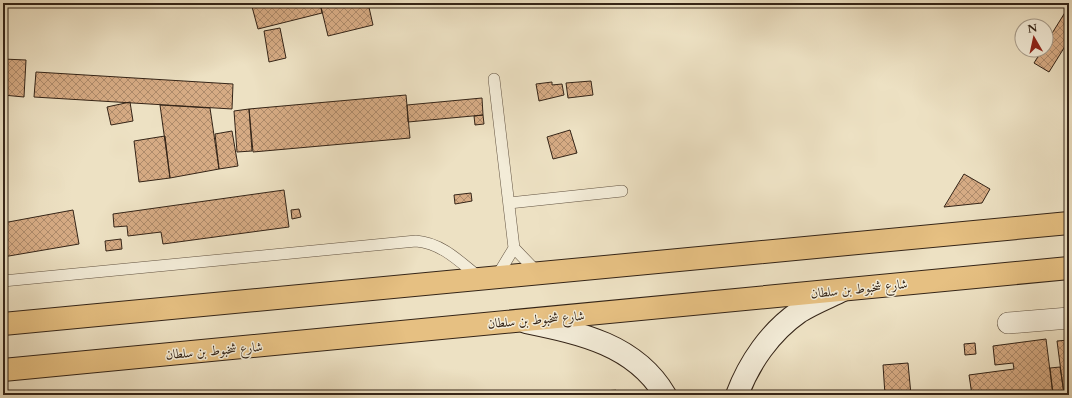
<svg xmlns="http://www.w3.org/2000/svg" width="1072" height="398" font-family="Cardo,Amiri,serif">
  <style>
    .forest { fill: url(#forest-firs); stroke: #7a7253 }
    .building { fill: url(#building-cross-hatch); stroke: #342417 }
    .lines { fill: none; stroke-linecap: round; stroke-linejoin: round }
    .lane-casing { stroke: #625342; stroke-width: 12 }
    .street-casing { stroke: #625342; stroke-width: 22 }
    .secondary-casing { stroke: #342417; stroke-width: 24 }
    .primary-casing { stroke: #342417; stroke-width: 24 }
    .lane { stroke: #f3ecd8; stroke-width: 11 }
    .street { stroke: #f3ecd8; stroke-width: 21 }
    .secondary { stroke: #f3ecd8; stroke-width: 22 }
    .primary { stroke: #e6c082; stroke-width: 22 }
    .labels { text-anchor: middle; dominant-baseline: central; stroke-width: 3; stroke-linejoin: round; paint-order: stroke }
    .street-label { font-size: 13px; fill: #342417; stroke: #f3ecd8 }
  </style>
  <defs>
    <pattern id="forest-firs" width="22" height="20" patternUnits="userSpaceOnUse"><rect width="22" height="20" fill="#bfc18f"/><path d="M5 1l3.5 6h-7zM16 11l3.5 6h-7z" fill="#9c9d74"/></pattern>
    <pattern id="building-cross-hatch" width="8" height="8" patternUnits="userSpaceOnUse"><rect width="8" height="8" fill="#d6ab84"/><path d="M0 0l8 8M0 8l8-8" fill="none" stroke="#ae8b6b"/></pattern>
  </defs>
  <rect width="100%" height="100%" fill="#ede1c3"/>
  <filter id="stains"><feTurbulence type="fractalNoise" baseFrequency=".005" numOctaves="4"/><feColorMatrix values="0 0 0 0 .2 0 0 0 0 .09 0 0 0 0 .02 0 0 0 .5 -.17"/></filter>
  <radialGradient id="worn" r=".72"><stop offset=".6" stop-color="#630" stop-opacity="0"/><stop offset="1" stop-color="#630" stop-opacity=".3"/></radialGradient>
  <!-- forest -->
  <path class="forest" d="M616,390L617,395H561Z"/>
  <!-- building -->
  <path class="building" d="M251,3H320L322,13L258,29Z
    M320,3H368L373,25L328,36Z
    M1069,6V40L1049,72L1034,63L1042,50H1046V43Z
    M280,28L286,58L269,62L264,31Z
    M3,59L26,60L24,97L3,95Z
    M36,72L233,84L232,109L34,97Z
    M591,81L593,95L568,98L566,83Z
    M552,82V85L562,84L564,95L539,101L536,84Z
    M406,95L410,138L253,152L249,109Z
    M482,98L483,115L408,122L407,105Z
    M130,102L133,121L111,125L107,107Z
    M160,105L210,108L219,169L170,178Z
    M249,109L252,151L237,152L234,111Z
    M483,115L484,124L475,125L474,116Z
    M570,130L577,153L553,159L547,137Z
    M232,131L238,166L219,169L215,134Z
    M165,136L170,178L139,182L134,141Z
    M964,174L990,189L982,203L944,207Z
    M284,190L289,227L163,244L161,232L128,236L127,226L114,227L113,214Z
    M471,193L472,201L455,204L454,195Z
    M299,209L301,217L292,219L291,210Z
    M73,210L79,244L3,257V223Z
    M121,239L122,249L106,251L105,241Z
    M1046,339L1053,395H972L969,375L1014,369L1013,363L995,365L993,346Z
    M1069,340V395H1064L1057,341Z
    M975,343L976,354L965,355L964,344Z
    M908,363L911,395H885L883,365Z
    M1060,367L1064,393L1053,394L1050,368Z"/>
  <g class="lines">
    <defs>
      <path id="lane" d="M494,79L514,248L538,273
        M509,203L622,191
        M497,276L514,248
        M3,281L416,241C442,243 460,262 480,278"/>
      <path id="street" d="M1008,323L1069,318"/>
      <path id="secondary" d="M526,322C579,333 635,344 665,395
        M737,395C749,363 770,332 799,312C813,303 829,297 843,290"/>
      <path id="primary" d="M3,324L1069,223
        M3,370L1069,268"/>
    </defs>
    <!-- lane casing -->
    <use href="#lane" class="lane-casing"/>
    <!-- street casing -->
    <use href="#street" class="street-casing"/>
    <!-- secondary casing -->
    <use href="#secondary" class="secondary-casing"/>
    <!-- primary casing -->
    <use href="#primary" class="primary-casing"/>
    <!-- lane -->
    <use href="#lane" class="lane"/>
    <!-- street -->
    <use href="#street" class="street"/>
    <!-- secondary -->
    <use href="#secondary" class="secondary"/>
    <!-- primary -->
    <use href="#primary" class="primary"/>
  </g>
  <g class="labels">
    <!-- street labels -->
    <g class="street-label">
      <text transform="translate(859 289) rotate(-6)">شارع شخبوط بن سلطان</text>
      <text transform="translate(536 320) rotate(-5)">شارع شخبوط بن سلطان</text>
      <text transform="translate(214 351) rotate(-5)">شارع شخبوط بن سلطان</text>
    </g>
  </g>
  <!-- margin -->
  <rect width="1072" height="398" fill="none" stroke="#ede1c3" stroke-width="16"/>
  <rect x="4" y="4" width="1064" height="390" fill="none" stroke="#342417" stroke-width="2"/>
  <rect x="8" y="8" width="1056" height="382" fill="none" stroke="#342417"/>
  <!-- north arrow -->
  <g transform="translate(1034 38) rotate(351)"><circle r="19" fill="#f3ecd8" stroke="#a79c8b"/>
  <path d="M0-3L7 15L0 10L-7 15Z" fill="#8f2418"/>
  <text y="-6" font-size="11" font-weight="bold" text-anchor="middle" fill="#342417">N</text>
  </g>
  <rect width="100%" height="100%" filter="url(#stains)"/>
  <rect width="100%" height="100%" fill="url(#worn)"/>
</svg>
